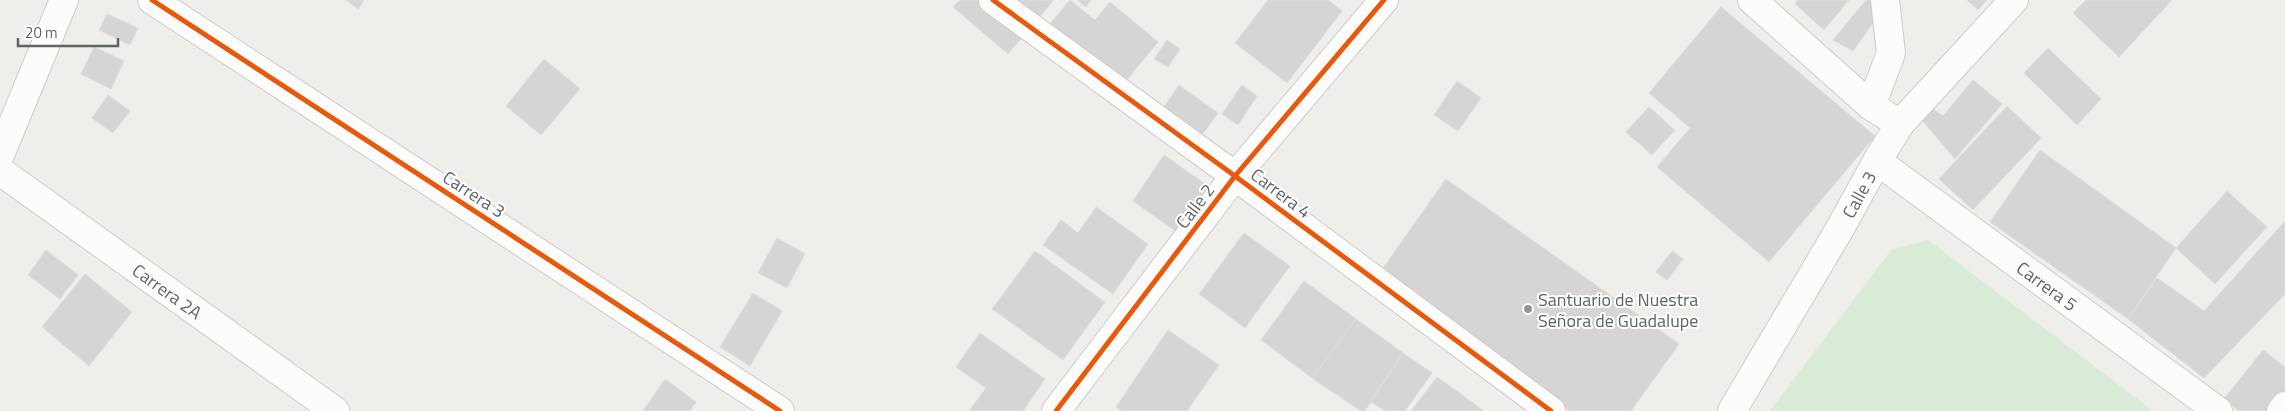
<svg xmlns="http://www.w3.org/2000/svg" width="2285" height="411" font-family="'Titillium Web',sans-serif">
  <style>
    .green { fill: #d8ebd6 }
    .building { fill: #d6d5d3; stroke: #deddd9 }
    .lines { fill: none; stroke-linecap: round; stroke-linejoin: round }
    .street-casing { stroke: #cbcccc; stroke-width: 30 }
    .street { stroke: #fdfcfc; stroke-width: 28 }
    .cycleway-casing { stroke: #fff; stroke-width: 8 }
    .cycleway { stroke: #e8590c; stroke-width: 5 }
    .poi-dot { fill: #919496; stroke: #fff; stroke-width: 2 }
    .labels { text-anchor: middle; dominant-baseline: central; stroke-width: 4; stroke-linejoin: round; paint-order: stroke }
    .street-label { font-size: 18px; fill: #5f6368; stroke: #fff }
    .poi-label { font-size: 18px; fill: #5f6368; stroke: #fff; text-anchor: start }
  </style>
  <rect width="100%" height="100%" fill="#efeeea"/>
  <!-- green -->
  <path class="green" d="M1928,240L2153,411H1770L1891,250Z"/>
  <!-- building -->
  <path class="building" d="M346,0H364L358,9Z
    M960,0H1054L1008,54L953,7Z
    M1070,0L1095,20L1110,2L1158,42L1120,88L1047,27Z
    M1077,0H1091L1086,7Z
    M1268,0H1328L1342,11L1287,83L1235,43Z
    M1798,0H1849L1824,30L1795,4Z
    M1866,0H1874L1883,9L1853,51L1833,40Z
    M1967,0H1987L1978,10Z
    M2086,0H2172L2119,57L2073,13Z
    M1721,7L1875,136L1769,262L1657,167L1690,128L1649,93Z
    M107,14L138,28L130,45L99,30Z
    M1167,40L1180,49L1168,67L1154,59Z
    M94,47L124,61L111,89L81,74Z
    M2048,48L2101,99L2077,125L2024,73Z
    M544,59L580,89L541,135L506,106Z
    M1973,80L2002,104L1955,159L1921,119L1933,109L1943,116Z
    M1457,81L1481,98L1458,131L1434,115Z
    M1179,85L1218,113L1196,143L1158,116Z
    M1242,85L1257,96L1238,125L1222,114Z
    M108,95L130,111L113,133L92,118Z
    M2007,106L2041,138L1973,210L1939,179Z
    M1649,107L1675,130L1652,155L1626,132Z
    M2040,150L2176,248L2128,319L1990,222Z
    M1164,155L1212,189L1180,234L1133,201Z
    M1446,179L1679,344L1631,411H1570L1378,275Z
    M2227,191L2267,227L2215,284L2176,248Z
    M1096,207L1148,244L1113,294L1043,245L1061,220L1078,233Z
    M2285,221V294L2204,378L2128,319L2157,278L2204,311Z
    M1244,233L1290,266L1245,328L1199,294Z
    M777,238L805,254L787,288L758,273Z
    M46,250L78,275L60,299L28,275Z
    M1035,251L1105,302L1063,360L992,309Z
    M1672,251L1683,259L1667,280L1656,272Z
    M85,274L132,312L89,366L42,327Z
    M1304,281L1356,319L1312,378L1261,340Z
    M753,293L782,311L750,366L720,347Z
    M1356,319L1403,353L1365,411H1361L1312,378Z
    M1168,330L1219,365L1187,411H1122L1116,407Z
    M980,333L1045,379L1023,411H969L986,388L956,367Z
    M2263,350L2285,367V411H2239L2224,399Z
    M1403,353L1432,373L1405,411H1385L1370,401Z
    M1437,377L1484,411H1411Z
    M665,379L696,402L690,411H643Z"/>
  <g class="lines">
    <defs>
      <g id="street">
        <path d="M152,0L780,411"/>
        <path d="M993,0L1235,176L1551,411"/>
        <path d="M1752,0L1871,106L1900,124"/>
        <path d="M1871,106L1891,53L1885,0"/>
        <path d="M0,155L64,0"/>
        <path id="s1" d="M1877,161L2218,411"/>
        <path id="s2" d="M0,171L335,411"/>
        <path d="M1056,411L1235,176L1384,0"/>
        <path id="s3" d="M1732,411L1842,225L1877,161L1900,124L2014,0"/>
        <path d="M2281,411L2285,406"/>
      </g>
    </defs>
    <!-- street casing -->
    <use href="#street" class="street-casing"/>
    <!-- street -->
    <use href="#street" class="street"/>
    <defs>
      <path id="cycleway" d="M152,0L780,411
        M993,0L1235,176L1551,411
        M1056,411L1235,176L1384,0"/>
    </defs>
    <!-- cycleway casing -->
    <use href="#cycleway" class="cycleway-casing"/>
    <!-- cycleway -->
    <use href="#cycleway" class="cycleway"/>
  </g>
  <!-- markers -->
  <circle class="poi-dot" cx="1528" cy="309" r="5"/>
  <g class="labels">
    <!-- street labels -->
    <g class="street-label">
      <text transform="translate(1281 193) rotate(37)">Carrera 4</text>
      <text transform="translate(474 194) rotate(33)">Carrera 3</text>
      <text stroke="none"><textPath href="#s3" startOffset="251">Calle 3</textPath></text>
      <text transform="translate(1195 206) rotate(-53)">Calle 2</text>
      <text stroke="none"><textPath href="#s1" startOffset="211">Carrera 5</textPath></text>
      <text stroke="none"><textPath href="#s2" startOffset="206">Carrera 2A</textPath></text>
    </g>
    <!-- poi labels -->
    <g class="poi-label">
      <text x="1538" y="299">Santuario de Nuestra<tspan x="1538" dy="21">Señora de Guadalupe</tspan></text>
    </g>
  </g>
  <!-- scale -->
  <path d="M18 38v8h100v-8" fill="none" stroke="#5f6368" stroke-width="2.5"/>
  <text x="25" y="38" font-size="15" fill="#5f6368" stroke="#ffffff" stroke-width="4" paint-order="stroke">20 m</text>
</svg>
